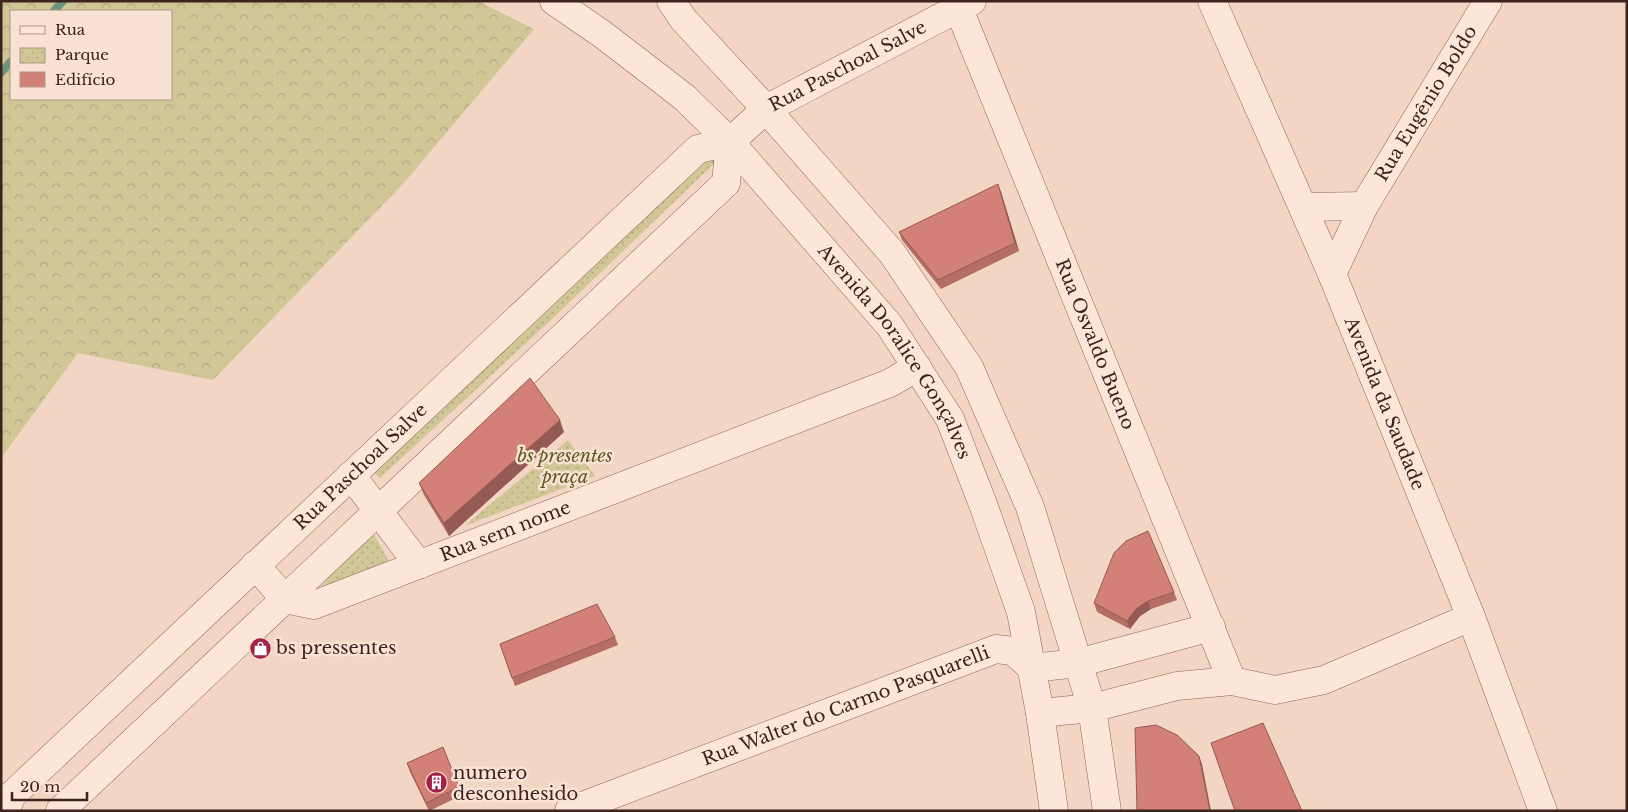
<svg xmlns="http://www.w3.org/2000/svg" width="1628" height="812" font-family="'Libre Baskerville',serif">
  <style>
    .forest { fill: url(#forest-crowns); fill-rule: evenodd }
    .park { fill: url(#park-dots) }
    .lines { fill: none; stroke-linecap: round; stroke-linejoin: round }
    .stream { stroke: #6b947d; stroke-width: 8 }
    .minor-casing { stroke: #8e6458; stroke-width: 29 }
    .tertiary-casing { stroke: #8e6458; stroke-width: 29 }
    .minor { stroke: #fce6d7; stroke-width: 28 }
    .tertiary { stroke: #fce6d7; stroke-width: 28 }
    .wall { fill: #b56e65 }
    .shaded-wall { fill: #945a53 }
    .building { fill: #d38076; stroke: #945a53 }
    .labels { text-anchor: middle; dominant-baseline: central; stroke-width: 5; stroke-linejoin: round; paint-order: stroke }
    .street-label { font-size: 18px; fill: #3d231d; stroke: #f9e2d3 }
    .park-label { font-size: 18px; font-style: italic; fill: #5b5822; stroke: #f9e2d3 }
    .poi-label { font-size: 18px; fill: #3d231d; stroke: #f9e2d3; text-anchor: start }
  </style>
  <defs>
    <pattern id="forest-crowns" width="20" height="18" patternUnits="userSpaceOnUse" patternTransform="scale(1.25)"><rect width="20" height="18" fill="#d1c696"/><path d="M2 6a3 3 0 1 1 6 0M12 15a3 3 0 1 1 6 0" fill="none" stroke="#b4aa81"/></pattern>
    <pattern id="park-dots" width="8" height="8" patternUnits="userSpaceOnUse" patternTransform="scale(1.25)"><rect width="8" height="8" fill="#d1c696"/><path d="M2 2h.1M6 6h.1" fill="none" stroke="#b4aa81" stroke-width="1.8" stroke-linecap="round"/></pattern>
  </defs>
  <rect width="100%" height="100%" fill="#f2d6c3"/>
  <!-- forest -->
  <path class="forest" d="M1,1H478L534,29L402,185L213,380L78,353L1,458ZM11,11H171V99H11Z"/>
  <!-- park -->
  <path class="park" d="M713,155L718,160L551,320L380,478L372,471Z
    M568,440L595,476L464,526Z
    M372,531L390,563L312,596Z"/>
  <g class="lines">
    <!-- stream -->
    <path class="stream" d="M54,11L63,1
      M1,73L11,61"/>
    <defs>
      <g id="minor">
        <path d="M1303,207L1364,206"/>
        <path id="s1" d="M1332,274L1364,206L1488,1"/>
        <path d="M351,475L419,565"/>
        <path id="s2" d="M255,565L285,599L314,605L890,383L917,367"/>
        <path d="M1232,681L1275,690L1324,680L1471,617"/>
        <path id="s3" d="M6,811L11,796L698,149L730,142L726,183L60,811"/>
        <path id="s4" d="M569,811L996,649L1013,651L1032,668"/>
      </g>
      <g id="tertiary">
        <path id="s5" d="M554,1L602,34L662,80L685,98L730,142L890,326L950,419L984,507L1021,612L1040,713L1054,811"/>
        <path d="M671,1L683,19L766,109L892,253L969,367L1030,507L1092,708L1107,811"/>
        <path id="s6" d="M1212,1L1332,274L1471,617L1543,811"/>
        <path id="s7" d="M958,7L1232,681L1177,686L1092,708L1040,713"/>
        <path id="s8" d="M730,142L766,109L972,1"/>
        <path d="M1032,668L1078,663L1211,627"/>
      </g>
    </defs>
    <!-- minor casing -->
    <use href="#minor" class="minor-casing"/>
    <!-- tertiary casing -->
    <use href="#tertiary" class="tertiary-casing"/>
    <!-- minor -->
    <use href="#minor" class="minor"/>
    <!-- tertiary -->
    <use href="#tertiary" class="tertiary"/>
  </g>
  <!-- wall -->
  <path class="wall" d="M1001,192L1019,251L941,289L902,240L899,232Z
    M564,432L449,536L424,495L419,483Z
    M1174,592L1177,600L1151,609L1140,616L1130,629L1097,612L1094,603Z
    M615,637L618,645L515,686L500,644Z
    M407,763L459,787L462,795L429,811L410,772Z"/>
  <!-- shaded-wall -->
  <path class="shaded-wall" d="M998,184L1001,192L1019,251L1015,243Z
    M560,420L564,432L449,536L444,523Z
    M1148,601L1151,609L1140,616L1130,629L1127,621L1137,608Z
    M1199,756L1202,764L1211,811H1210Z"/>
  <!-- building -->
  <path class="building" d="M998,184L1015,243L938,280L899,232Z
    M530,378L560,420L444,523L419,483Z
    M1148,531L1174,592L1148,601L1137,608L1127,621L1094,603L1114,553L1126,541Z
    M597,604L615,637L512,678L500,644Z
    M1263,723L1302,811H1235L1211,743Z
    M1156,725L1177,735L1199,756L1210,811H1137L1135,728Z
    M443,747L459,787L426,803L407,763Z"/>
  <!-- icons -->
  <defs>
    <symbol id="shop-disc" viewBox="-11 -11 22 22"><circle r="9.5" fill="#a3224a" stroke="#f9e2d3"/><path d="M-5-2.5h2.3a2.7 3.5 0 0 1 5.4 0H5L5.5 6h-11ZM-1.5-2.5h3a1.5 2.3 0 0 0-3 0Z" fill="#fff"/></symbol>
    <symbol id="building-disc" viewBox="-11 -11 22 22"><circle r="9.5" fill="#a3224a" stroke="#f9e2d3"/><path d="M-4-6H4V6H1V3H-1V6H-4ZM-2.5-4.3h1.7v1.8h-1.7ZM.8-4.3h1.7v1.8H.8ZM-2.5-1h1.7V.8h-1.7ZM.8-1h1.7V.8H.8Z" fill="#fff"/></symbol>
  </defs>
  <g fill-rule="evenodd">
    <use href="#shop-disc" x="248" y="636" width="25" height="25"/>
    <use href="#building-disc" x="424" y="770" width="25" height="25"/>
  </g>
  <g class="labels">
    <!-- street labels -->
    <g class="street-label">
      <text stroke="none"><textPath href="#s8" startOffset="141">Rua Paschoal Salve</textPath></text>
      <text stroke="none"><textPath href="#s1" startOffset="195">Rua Eugênio Boldo</textPath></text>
      <text stroke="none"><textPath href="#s7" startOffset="364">Rua Osvaldo Bueno</textPath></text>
      <text stroke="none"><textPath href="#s5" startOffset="494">Avenida Doralice Gonçalves</textPath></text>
      <text stroke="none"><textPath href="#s6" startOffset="438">Avenida da Saudade</textPath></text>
      <text stroke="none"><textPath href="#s3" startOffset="496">Rua Paschoal Salve</textPath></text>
      <text stroke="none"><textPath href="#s2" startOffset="280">Rua sem nome</textPath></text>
      <text stroke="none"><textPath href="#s4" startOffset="296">Rua Walter do Carmo Pasquarelli</textPath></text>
    </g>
    <!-- park labels -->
    <g class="park-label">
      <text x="565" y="456">bs presentes<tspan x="565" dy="21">praça</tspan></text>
    </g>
    <!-- poi labels -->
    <g class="poi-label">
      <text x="276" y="648">bs pressentes</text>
      <text x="453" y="773">numero<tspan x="453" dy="21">desconhesido</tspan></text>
    </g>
  </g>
  <!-- border -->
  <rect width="1628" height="812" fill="none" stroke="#3d231d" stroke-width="5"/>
  <!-- legend -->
  <rect x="10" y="10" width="162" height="90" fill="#f9e2d3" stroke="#ae968a"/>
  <rect x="20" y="26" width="25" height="8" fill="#fce6d7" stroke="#ae968a"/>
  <text x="55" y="35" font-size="15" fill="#3d231d">Rua</text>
  <rect x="20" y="48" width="25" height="15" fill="url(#park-dots)" stroke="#ae968a"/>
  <text x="55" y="60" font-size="15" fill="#3d231d">Parque</text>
  <rect x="20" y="72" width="25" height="15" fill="#d38076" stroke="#ae968a"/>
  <text x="55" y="85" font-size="15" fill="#3d231d">Edifício</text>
  <!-- scale -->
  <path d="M12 792v8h75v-8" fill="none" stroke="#3d231d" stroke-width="2.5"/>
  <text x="20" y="792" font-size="15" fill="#3d231d" stroke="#f9e2d3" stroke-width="4" paint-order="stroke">20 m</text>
</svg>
